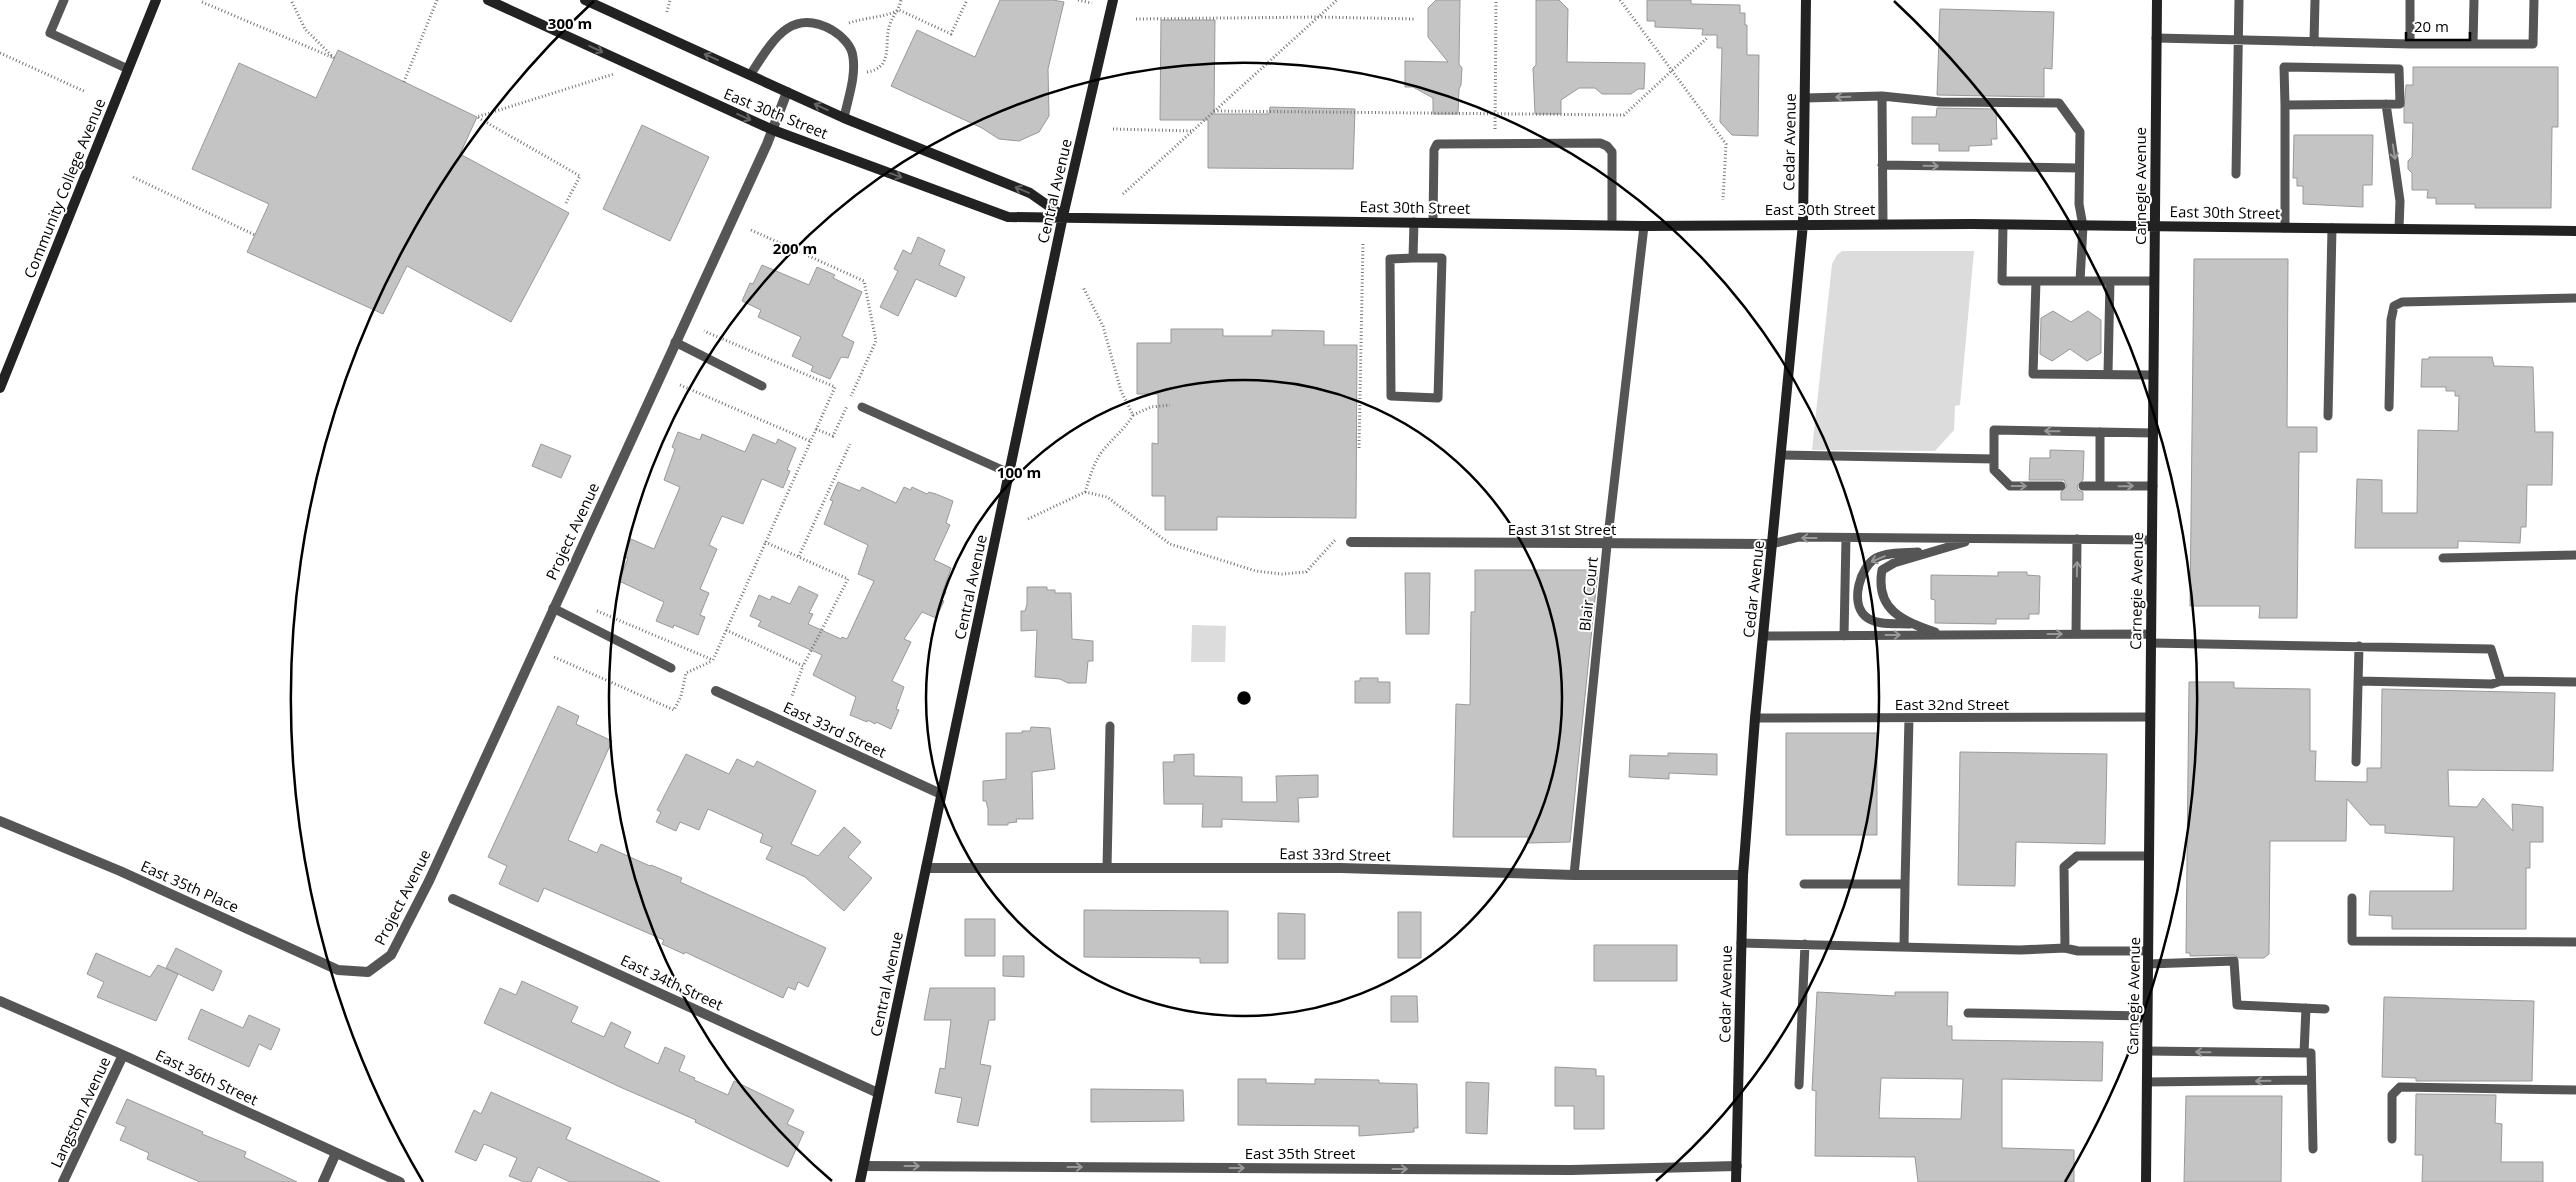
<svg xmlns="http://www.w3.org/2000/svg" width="2576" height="1182" font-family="'Open Sans',sans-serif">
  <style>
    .green { fill: #dcdcdc }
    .building { fill: #c4c4c4; stroke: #999; fill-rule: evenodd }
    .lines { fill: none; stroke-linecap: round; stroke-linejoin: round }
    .path { stroke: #777; stroke-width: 3; stroke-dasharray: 1 2.5; stroke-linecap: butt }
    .lane { stroke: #555; stroke-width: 9 }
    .street { stroke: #555; stroke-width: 10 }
    .secondary { stroke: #222; stroke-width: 10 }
    .oneway { stroke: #646464 }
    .oneway2 { stroke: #999 }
    .ring { fill: none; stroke: #000; stroke-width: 2.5 }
    .labels { text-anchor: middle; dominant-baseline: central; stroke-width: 4; stroke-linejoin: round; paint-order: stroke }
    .street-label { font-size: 15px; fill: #000; stroke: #fff }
    .centre { fill: #000; stroke: #fff; stroke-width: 2.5 }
    .ring-label { font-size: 15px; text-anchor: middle; font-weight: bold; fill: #000; stroke: #fff; stroke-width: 4; stroke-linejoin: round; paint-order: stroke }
  </style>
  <rect width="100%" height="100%" fill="#fff"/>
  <!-- green -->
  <path class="green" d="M1842,251H1974L1960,405L1955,406L1954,430L1935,451L1812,450L1832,264L1837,255Z
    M1192,625L1226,626L1225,662H1191Z"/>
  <!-- building -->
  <path class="building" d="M1000,0H1053L1064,2L1048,69L1049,116L1039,132L1019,141L999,139L982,128L891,86L917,30L975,57Z
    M1436,0H1460L1459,64L1462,68L1461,85L1459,89L1458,114H1433V98L1413,87H1405V61L1448,62L1428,37V8Z
    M1536,0H1559L1568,9L1567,62L1645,63L1644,89H1638L1631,94H1602L1595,88H1579L1561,100V114H1535L1533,68L1536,65Z
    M1647,0H1691V4L1740,5V13H1745V25H1747V55H1759L1758,136L1732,135L1720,122L1722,48H1717V35H1702L1703,29L1655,27V21H1647Z
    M1940,9L2054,12L2052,69L2044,68V97L1937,95Z
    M1161,20H1215L1214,114H1269L1270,107L1355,109L1353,169L1208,168V120H1160Z
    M338,50L477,117L460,154L569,213L511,322L407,266L383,314L247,252L269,204L192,169L239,63L316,98Z
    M2413,67H2558V127H2552L2551,208H2475V204H2436V198H2427L2428,190H2412V173L2408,169V161L2412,157L2413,123H2404V108L2406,85H2413Z
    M1937,108L1996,109L1997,139H1991L1992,145L1969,146V151H1939V144H1912V117H1936Z
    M642,125L709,157L670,241L603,209Z
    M2294,135H2373L2372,185H2363V207L2303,204V186H2297V178H2293Z
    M918,237L945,250L939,265L965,277L956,297L916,279L898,316L880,307L898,271L894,269L903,250L911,254Z
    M2194,259H2288L2287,427H2317V452H2299L2297,618H2259L2260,606H2190Z
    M762,265L809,285L817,267L835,275L833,278L862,292L842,336L854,342L848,358L841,357L830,379L811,371L813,366L792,356L801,337L758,317L761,310L742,301L750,283L753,284Z
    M2053,311L2071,322L2088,311L2101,320V353L2087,361L2070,349L2052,361L2040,354L2041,318Z
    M1171,329H1223V336H1272V330L1324,331V345H1357L1356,518L1217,517V530H1165V496H1152V443L1158,444V394H1137V343H1171Z
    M2429,357H2492L2494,366L2533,367L2535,432H2553L2552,485H2527L2526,527H2521L2520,543L2458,541V548H2355L2357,479L2382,480V513H2417L2418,430L2458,431L2459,396H2455V391H2446V387H2421L2422,359H2429Z
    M678,432L700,440L702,434L745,452L753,434L776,444L778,439L796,448L787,470L790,471L783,488L762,479L743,524L722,516L709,545L717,549L700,589L709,593L700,615L705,617L698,635L674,625L673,628L656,621L664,602L619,581L628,558L624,557L631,539L654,549L680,487L664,480L675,449L672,447Z
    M541,444L571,456L561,478L532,466Z
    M2050,450L2084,451L2083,480L2077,486L2078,490L2083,492V500H2061V492L2067,486L2064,480H2029L2030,458H2050Z
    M838,482L860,491L862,487L896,503L904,487L911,490L912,487L927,494L929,492L936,494L953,501L946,523L950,525L934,560L951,568L943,591L946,592L942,600L944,601L936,618L922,612L904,639L911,642L892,681L904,687L896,709L899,710L891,729L876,722L875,724L868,720L867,722L850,715L856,697L813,675L822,655L758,626L761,621L750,616L759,595L770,600L772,596L790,604L799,586L818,595L809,613L813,614L808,624L841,639L842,637L847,639L874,581L858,574L868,545L824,524L833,501L830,500Z
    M1475,570H1598L1570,842L1528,843V837H1453L1456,704L1470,705L1471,612H1475Z
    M1998,572H2027V575L2040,576L2039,614H2029V619H1996V624L1935,623V600L1931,599V575L1998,576Z
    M1405,573H1430L1429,634H1406Z
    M1027,587H1047V590H1055V593H1071L1072,639L1093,641V661H1088L1086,683H1068L1060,679L1035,677L1037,630L1021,631V611H1025L1027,604Z
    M1360,678H1378V682H1390V703H1355V681H1360Z
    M2189,682H2234V688L2310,689V751H2316L2315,781L2367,782V768H2381L2382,689L2555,693L2553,771L2448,770L2449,806L2477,807L2483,798L2513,831L2512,804L2543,807V842H2530V868H2526V929H2392V916L2369,915L2370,891H2453L2454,837L2385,833V825H2370L2347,799L2346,841H2270L2269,954L2264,958H2239L2234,955L2190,956V953H2186Z
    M558,706L579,716L576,724L612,741L568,840L597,853L601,844L650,866L651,865L682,878L680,882L826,948L808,987L798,982L795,990L788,987L783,998L685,952L684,954L662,944L664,940L544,888L538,902L499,884L507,866L488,857Z
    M1031,727L1050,728L1055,769L1032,772L1033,819H1016L1017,822L1008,823V825H988V809L986,801H983V781L1006,779V733H1022V731H1030Z
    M1786,733H1877V835H1786Z
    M1960,752L2107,754L2105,844L2016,842L2015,886L1958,885Z
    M1668,753L1717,754V775L1669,773V779L1629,777L1630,755L1668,756Z
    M686,754L729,774L737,759L754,767L757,761L816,791L791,844L818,856L844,827L861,842L848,857L872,878L844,911L805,877L766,859L772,847L760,842L763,834L708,809L699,830L680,822L676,831L656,822L661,812L657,810Z
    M1194,754V776L1242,777V802H1277L1276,776L1318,775V797L1298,798L1299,822L1222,819V827H1202L1203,804H1164L1163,762H1174V755Z
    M1084,910L1228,911V963H1200V958L1084,957Z
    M1398,912H1421V958H1398Z
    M1278,913L1305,914V959H1278Z
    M965,919H995V956H965Z
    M1594,945H1677V981H1594Z
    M176,948L222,971L213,991L166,968Z
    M96,953L150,977L158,965L178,974L156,1021L97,997L104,982L87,974Z
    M1003,956H1024V977L1003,976Z
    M522,981L578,1007L571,1022L604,1037L611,1022L631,1032L624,1047L658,1064L665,1047L685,1056L679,1071L695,1078L694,1080L728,1095L734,1081L794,1110L787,1124L804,1132L788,1167L695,1122L696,1120L620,1087L484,1023L500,988L516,995Z
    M930,988H995V1020H989L980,1064L991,1066L978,1126L957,1122L962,1098L935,1093L940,1068L945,1069L951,1020H924Z
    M1817,992L1895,996V992H1948L1947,1026H1952V1040L2103,1042L2102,1081L2002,1079V1148L2074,1150V1182H1918L1915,1157L1815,1156L1816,1091L1812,1090ZM1881,1078L1963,1079L1961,1119L1879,1118Z
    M1391,996H1417L1418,1022H1391Z
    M2384,997L2534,1001L2532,1081H2416V1078L2382,1077Z
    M201,1009L243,1028L249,1015L280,1029L271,1050L259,1044L249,1067L188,1039Z
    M1555,1067L1596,1069V1076H1604V1129H1574V1106H1555Z
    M1238,1079H1266V1083L1315,1084V1079L1379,1080V1083L1417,1084L1418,1128H1414V1132L1359,1136V1126L1238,1125Z
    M1466,1082L1489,1083L1487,1134L1466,1133Z
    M1091,1089L1183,1090L1184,1121L1091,1122Z
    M491,1092L571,1128L566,1139L660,1182H570L538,1167L531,1182H524L509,1176L517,1158L484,1144L476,1161L455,1152L474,1110L481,1114Z
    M2416,1094L2496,1095L2495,1123L2502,1124L2501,1162H2543V1182H2422L2423,1155H2415Z
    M2186,1096H2282L2281,1182H2184Z
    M127,1099L203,1132L202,1134L246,1152L244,1157L297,1182H200L147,1159L149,1153L120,1140L126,1127L116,1123Z"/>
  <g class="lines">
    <!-- path -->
    <path class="path" d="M1078,0L1092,3
      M1620,0L1726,144L1723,200
      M202,2L334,58L305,29L291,0
      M667,12L670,0
      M1136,19L1318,17L1415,19
      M849,23C866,17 883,18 899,10L951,34L967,0
      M0,53L86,92
      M867,72C895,67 883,43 890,24C893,15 899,10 901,0
      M404,82L437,0
      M1214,111L1624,115L1707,38
      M1113,129L1192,131
      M1495,129L1496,0
      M133,177L255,235
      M1123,194L1337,0
      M566,203L580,176L477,117L614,74
      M751,230L864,281L876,341L851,396
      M680,385L810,441
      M1133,415L1151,407L1170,405
      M816,429L833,436L847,406
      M1359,448L1363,242
      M1085,492L1107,497L1170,544L1256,571L1282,574L1306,572L1335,540H1337
      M1028,519L1085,492C1090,477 1094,460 1105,448C1115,436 1125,429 1133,415L1121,391L1103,326L1083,287
      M765,542L848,579L803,666
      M799,556L850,444
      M597,611L713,660L835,387L704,331
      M726,630L803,666L792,696
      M554,657L674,710L681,696L686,673L712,661"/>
    <!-- lane -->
    <path class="lane" d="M64,0L50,33L128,69
      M2156,38L2410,44V0
      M2314,42L2315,0
      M2410,44H2533L2534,0
      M2473,44L2474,0
      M2284,67L2399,69L2400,104L2285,105Z
      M750,75C771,44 789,6 832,30C842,36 852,46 853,57C856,77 848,98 844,118
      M1882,96L1883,224
      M1805,98L1882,96L1940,102L2059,103L2080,132L2079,204L2083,226L2080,281
      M2386,104L2400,201L2399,229
      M1882,165L2079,168
      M2236,174L2239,0
      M1433,222L1434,150L1437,144L1600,143L1607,146L1612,152V225
      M2003,225L2002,281H2036
      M2285,228V105
      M1413,258L1390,259L1391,396L1438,398L1442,258H1413L1414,222
      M675,342L762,386
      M2108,373L2110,281
      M2153,375L2033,374L2036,281H2154
      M862,407L1009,473
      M2389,407L2391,320L2394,306L2402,302L2576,298
      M2328,416L2332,228
      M1781,455L1994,459
      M2061,486H2010L1994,470V430L2153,433
      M2083,486H2153
      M2100,486V432
      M1772,544L1799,537L2152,540
      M2443,558L2576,555
      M553,608L671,668
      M1910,624C1896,623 1876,626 1865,616C1850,602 1860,567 1876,558C1887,552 1906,553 1918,552
      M1935,632C1903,621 1875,610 1882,570L1894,563L1965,542
      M2076,634L2077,539
      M1763,636L2151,634
      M1844,636L1846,538
      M2151,643L2491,649L2501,681
      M2358,681L2492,684L2501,681L2576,682
      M1755,718L2150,717
      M2356,762L2359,646
      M1107,868L1110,726
      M1574,875L1607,545L1644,226
      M1804,884H1905L1909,718
      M2352,898V941L2576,942
      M1741,943L2020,950L2065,948
      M1904,947L1905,884
      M2148,951H2078L2065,948L2064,867L2077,856H2149
      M2148,964L2234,961L2237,1005L2325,1009
      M1968,1013L2147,1016
      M2147,1051L2311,1053L2313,1149
      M2304,1053L2306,1008
      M2147,1082L2311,1080
      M1799,1085L1805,944
      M2392,1139V1095L2400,1087L2576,1090"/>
    <!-- street -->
    <path class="street" d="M1351,542L1772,544
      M716,691L941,794
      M0,821L120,871L338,970L368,972L391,955L429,881L767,144L787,92
      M926,868H1341L1574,875H1743
      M453,899L878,1093
      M0,1001L123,1055L400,1182
      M864,1166L1571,1170L1737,1166
      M63,1182L123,1055
      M323,1182L336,1153"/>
    <!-- secondary -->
    <path class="secondary" d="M488,0L773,130L1008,217L1644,226L1972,224L2576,231
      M585,0L844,118L1030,193L1063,216
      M0,388L156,0
      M860,1182L1063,216L1113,0
      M1736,1182L1743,875L1755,718L1803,224L1806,0
      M2146,1182L2157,0"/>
  </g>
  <!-- one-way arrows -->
  <defs><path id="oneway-shaft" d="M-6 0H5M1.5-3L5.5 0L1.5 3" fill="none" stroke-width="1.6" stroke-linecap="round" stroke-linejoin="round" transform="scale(1.25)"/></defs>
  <g class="oneway">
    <use href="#oneway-shaft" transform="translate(596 49) rotate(25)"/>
    <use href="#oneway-shaft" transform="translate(711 57) rotate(-156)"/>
    <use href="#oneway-shaft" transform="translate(821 107) rotate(-155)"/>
    <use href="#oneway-shaft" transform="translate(744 117) rotate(24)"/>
    <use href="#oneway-shaft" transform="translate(895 175) rotate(20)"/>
    <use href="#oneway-shaft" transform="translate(1022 190) rotate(-157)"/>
  </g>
  <g class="oneway2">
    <use href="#oneway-shaft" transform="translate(1843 97) rotate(178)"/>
    <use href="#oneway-shaft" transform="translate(2394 152) rotate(81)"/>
    <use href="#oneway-shaft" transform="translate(1931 166) rotate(1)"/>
    <use href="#oneway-shaft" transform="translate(2052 431) rotate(-179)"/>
    <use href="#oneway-shaft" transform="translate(2019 486)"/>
    <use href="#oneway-shaft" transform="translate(2126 486) rotate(-1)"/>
    <use href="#oneway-shaft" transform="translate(1809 538) rotate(-180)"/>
    <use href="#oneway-shaft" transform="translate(1878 559) rotate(158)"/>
    <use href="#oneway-shaft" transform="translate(2077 569) rotate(-89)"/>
    <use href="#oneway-shaft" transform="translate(2055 634)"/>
    <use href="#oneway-shaft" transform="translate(1893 635)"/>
    <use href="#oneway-shaft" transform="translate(2203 1052) rotate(-179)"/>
    <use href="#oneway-shaft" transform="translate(2263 1081) rotate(179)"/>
    <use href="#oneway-shaft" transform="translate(912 1166)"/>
    <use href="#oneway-shaft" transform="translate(1075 1167)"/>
    <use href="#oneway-shaft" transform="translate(1237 1168)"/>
    <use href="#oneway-shaft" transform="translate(1400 1169)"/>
  </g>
  <!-- distance rings -->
  <g class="ring">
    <circle cx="1244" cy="698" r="318"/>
    <path d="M832 1181A635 635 0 1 1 1656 1181"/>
    <path d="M423 1182A953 953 0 0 1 594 1M1894 1A953 953 0 0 1 2065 1182"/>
  </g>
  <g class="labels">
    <!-- street labels -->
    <g class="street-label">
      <text transform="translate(776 113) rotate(22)">East 30th Street</text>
      <text transform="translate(1789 142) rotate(-89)">Cedar Avenue</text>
      <text transform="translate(2140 186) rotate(-90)">Carnegie Avenue</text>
      <text transform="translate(64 188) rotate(-68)">Community College Avenue</text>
      <text transform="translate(1054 191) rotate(-77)">Central Avenue</text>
      <text transform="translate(1415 207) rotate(1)">East 30th Street</text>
      <text x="1820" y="209">East 30th Street</text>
      <text transform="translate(2225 212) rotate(1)">East 30th Street</text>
      <text x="1562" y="529">East 31st Street</text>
      <text transform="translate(572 531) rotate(-65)">Project Avenue</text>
      <text transform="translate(970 587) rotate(-78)">Central Avenue</text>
      <text transform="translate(1753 589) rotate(-84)">Cedar Avenue</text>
      <text transform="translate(2136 591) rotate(-89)">Carnegie Avenue</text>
      <text transform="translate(1588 594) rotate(-84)">Blair Court</text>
      <text x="1952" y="704">East 32nd Street</text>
      <text transform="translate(835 729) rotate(25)">East 33rd Street</text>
      <text transform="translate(1335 854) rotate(1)">East 33rd Street</text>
      <text transform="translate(190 886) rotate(24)">East 35th Place</text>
      <text transform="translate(402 897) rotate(-63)">Project Avenue</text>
      <text transform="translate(672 982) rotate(25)">East 34th Street</text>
      <text transform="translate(886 984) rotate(-78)">Central Avenue</text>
      <text transform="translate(1725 994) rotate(-89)">Cedar Avenue</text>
      <text transform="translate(2133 996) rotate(-89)">Carnegie Avenue</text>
      <text transform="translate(207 1077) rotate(25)">East 36th Street</text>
      <text transform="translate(80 1112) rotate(-65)">Langston Avenue</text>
      <text x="1300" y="1153">East 35th Street</text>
    </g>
  </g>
  <circle cx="1244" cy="698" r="8" class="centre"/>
  <g class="ring-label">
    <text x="570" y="29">300 m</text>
    <text x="795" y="254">200 m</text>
    <text x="1019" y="478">100 m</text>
  </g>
  <!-- scale -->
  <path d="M2406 32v8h64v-8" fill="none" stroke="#000000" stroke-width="2.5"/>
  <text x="2414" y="32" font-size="15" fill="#000000" stroke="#ffffff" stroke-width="4" paint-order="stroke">20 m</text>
</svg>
